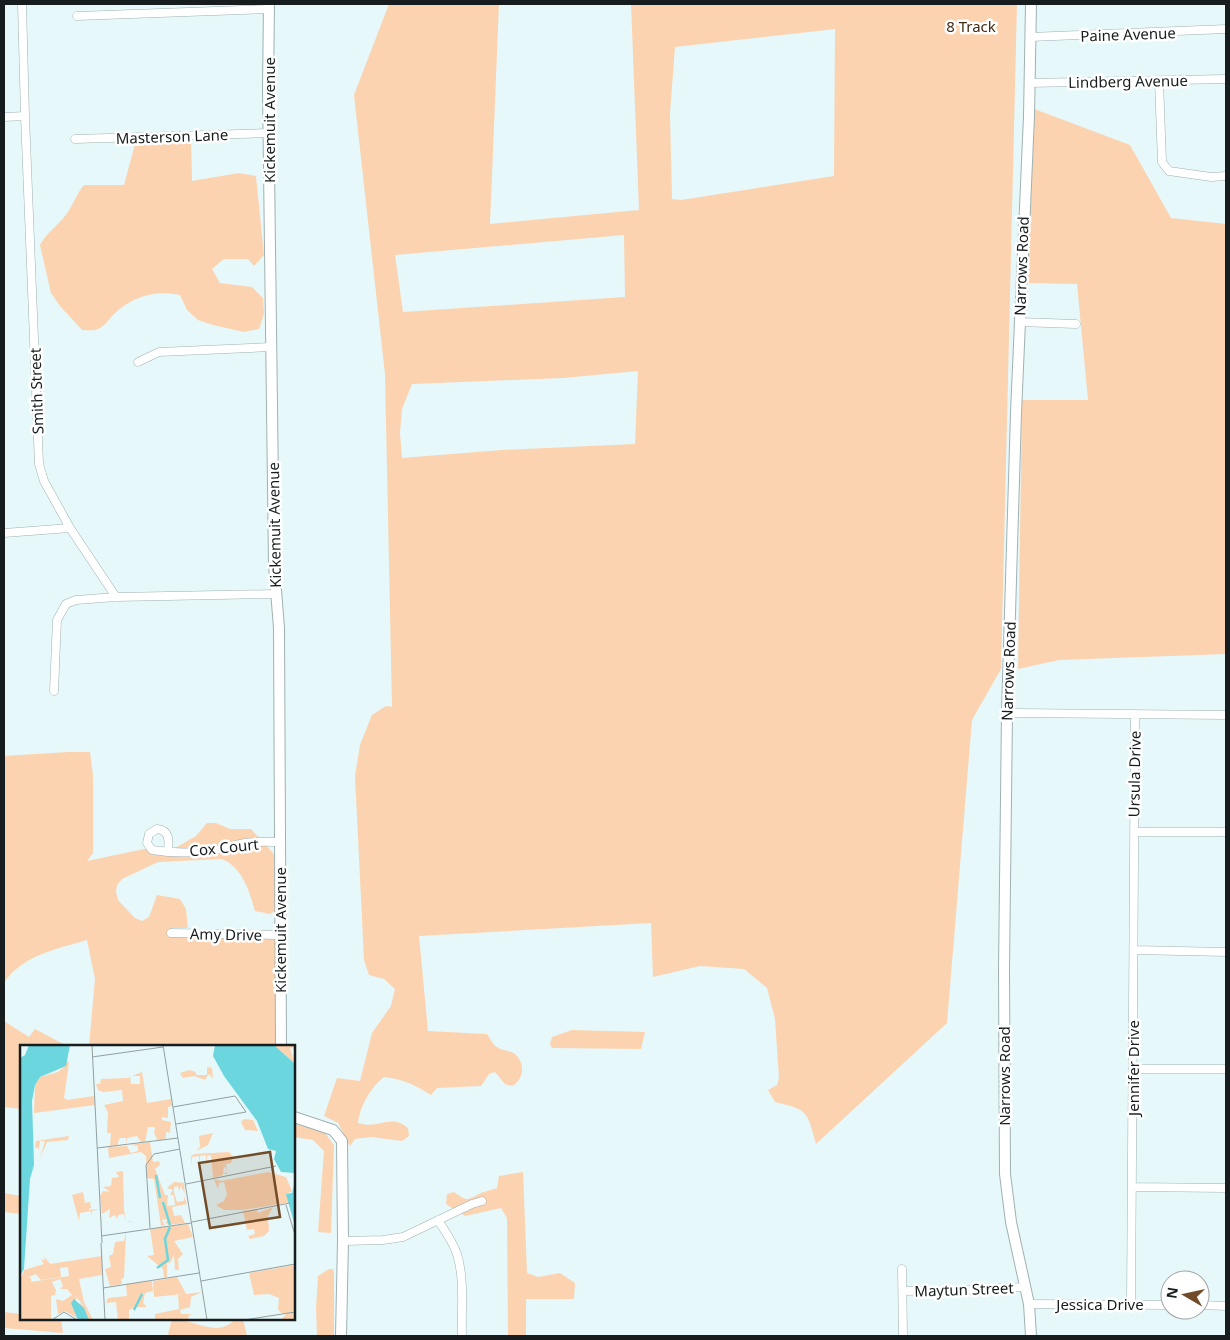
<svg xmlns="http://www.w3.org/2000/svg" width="1230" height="1340" font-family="'Noto Sans',sans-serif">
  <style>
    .green { fill: #fcd3b0; fill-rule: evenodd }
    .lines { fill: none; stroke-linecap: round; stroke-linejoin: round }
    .minor-casing { stroke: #a0b1b2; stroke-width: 9 }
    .tertiary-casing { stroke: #a0b1b2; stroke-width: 12 }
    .minor { stroke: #fff; stroke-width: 8 }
    .tertiary { stroke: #fff; stroke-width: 10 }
    .labels { text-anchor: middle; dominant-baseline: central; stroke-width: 5; stroke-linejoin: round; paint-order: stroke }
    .park-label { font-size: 15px; fill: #432b13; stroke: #fff }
    .street-label { font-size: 15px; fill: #171d1e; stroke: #fff }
    .inset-river { fill: none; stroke: #6cd6de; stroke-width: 2.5 }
    .inset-road { fill: none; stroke: #93a0a2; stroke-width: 1 }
    .view { fill: #724c29; fill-opacity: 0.15; stroke: #724c29; stroke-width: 2.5 }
    .inset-edge { fill: none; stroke: #171d1e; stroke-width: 2.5 }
  </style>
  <rect width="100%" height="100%" fill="#e6f8fa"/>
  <!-- green -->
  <path class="green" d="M389,4H499L490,224L639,210L631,4H1017L1001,669L972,720L947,1023L816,1144C807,1112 809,1110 775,1102L768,1090L777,1085L779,1078L775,1019L767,988L744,969L700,966L653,977L651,923L419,936L428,1031L487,1034C490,1038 493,1045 497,1047C502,1051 511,1050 516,1055C526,1065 523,1080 512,1086L505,1084L495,1072L489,1074L481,1086L437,1088L431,1095C415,1085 403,1079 384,1077C371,1087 360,1106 358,1123C379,1130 390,1113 408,1128L409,1136L402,1141L371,1137L355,1139L350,1146L338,1123L324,1116L337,1078L360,1081L372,1033L391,1006L395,989L384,979L369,975L364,960L355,776L360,745L372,715L386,706L392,707L385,374L354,95ZM835,29L834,176L681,200L672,199L670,113L675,47ZM624,235L625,297L403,312L395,255ZM638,371L635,444L502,450L402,458L400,433L402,409L412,384L563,378Z
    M1029,107L1130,145L1171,218L1226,224V654L1059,660L1018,669L1022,400H1088L1077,284L1028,283Z
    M191,137L192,181L239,173L256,176L264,255L254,266L248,259H224L212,269L220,283L252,287L263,298L264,314L259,329L244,332L213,325L198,320L187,310L180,295C155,290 134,296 115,313C110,318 104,327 98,329C94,331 87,330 82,330L60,306L51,293L40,245C47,232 60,224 68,212C74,203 77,193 84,185H124L135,144L154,139Z
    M68,752H90L93,775V853L87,861L144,849L175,848L196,836L207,823H216L230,829H251L274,854L279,895L277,910L270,914L255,911C250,892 242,867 222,859L158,862L122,879L117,885L116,892L118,900L135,918L142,921L149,917L157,895L180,899L186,909L188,928H172L170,935L276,939L275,1046H89L95,979L87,940C57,949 22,955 4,983V756Z
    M4,1021L29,1037L35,1029L67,1046H21V1109L4,1107Z
    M572,1030L645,1032L641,1049L552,1048L550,1044L552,1037Z
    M294,1124L318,1129L325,1133L334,1145L331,1233L318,1232L324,1151L313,1140L294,1137Z
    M523,1172L527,1273L538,1277L560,1273L575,1283L574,1299H526V1336H508L507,1218L501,1208L465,1216L446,1204L447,1194L454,1192C467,1202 467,1200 481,1193C486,1191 492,1190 497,1188L499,1176Z
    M4,1193L21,1196V1214L4,1212Z
    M329,1269H333L334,1273V1336H317L316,1308L318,1276Z
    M4,1312L21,1314V1319H61L63,1333L4,1328Z
    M172,1319C194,1319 218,1339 235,1319H243L247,1336H170L168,1334Z"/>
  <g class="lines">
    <defs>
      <path id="minor" d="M22,4L25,116L39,464L44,481L70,528L116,597
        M77,16L269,9
        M1030,37L1226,29
        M1159,81L1162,162L1169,171L1211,177L1226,176
        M1029,83L1226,79
        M4,117L25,116
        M75,139L269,133
        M1019,322L1076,324
        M138,362L159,352L272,347
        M4,533L70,528
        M54,691L57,620L66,604L76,600L116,597L275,594
        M1007,713L1226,715
        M1134,832H1226
        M168,851C169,841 170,830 157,829L149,834L147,843L152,850C170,853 193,853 211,851C222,849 234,845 245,843C257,841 269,842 280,842
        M171,933L280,935
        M1134,950L1226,952
        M1134,1069H1226
        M1132,1187L1226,1188
        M438,1220C445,1231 453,1242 457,1254C465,1280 461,1310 462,1336
        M343,1241L383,1240L403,1237L472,1204L482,1201
        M902,1269L903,1336
        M903,1291L967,1290L1025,1287
        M1029,1304L1170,1305
        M1131,1304L1135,714
        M1200,1305L1226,1306"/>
      <path id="tertiary" d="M269,4L268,89L274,565L279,628L281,1046
        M1031,4L1029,116L1016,413L1007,713L1004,969L1005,1174L1011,1222L1029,1304L1031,1336
        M294,1117L333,1130L342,1141L343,1241L341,1336"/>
    </defs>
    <!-- minor casing -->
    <use href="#minor" class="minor-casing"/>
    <!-- tertiary casing -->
    <use href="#tertiary" class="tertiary-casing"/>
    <!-- minor -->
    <use href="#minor" class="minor"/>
    <!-- tertiary -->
    <use href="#tertiary" class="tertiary"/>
  </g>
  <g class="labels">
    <!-- park labels -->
    <g class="park-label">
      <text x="971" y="26">8 Track</text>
    </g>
    <!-- street labels -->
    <g class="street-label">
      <text transform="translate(1128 34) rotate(-2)">Paine Avenue</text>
      <text transform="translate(1128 81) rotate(-1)">Lindberg Avenue</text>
      <text transform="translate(269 120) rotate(-90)">Kickemuit Avenue</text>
      <text transform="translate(172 136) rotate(-2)">Masterson Lane</text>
      <text transform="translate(1021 266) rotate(-88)">Narrows Road</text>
      <text transform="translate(36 391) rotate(-92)">Smith Street</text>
      <text transform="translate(274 525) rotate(-91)">Kickemuit Avenue</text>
      <text transform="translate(1008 671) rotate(-88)">Narrows Road</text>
      <text transform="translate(1134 774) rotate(-89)">Ursula Drive</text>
      <text transform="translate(224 847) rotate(-6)">Cox Court</text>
      <text transform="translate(280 930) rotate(-90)">Kickemuit Avenue</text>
      <text transform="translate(226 934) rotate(1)">Amy Drive</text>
      <text transform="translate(1133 1068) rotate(-90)">Jennifer Drive</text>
      <text transform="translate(1004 1076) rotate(-90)">Narrows Road</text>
      <text transform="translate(964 1289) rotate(-2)">Maytun Street</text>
      <text x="1100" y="1304">Jessica Drive</text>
    </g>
  </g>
  <!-- overview -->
  <g transform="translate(20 1045)">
    <rect width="275" height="275" fill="#e6f8fa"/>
    <path d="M254,0H275V4L270,3L275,19ZM46,14L49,18L44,53L47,55L74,51L75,60L14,68L15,40L20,32L38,27L46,20ZM187,22L192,23L193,34L189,29L185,35L174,31L163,33L160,28L169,25L176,27V30H187ZM122,27L127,58L151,54L152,61L148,62V73L142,72V75L151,77L150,88L146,87V93L138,96L134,88L135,82H128L125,97H121L117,91L107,93V99L106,93H100L97,100L90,101L91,88H87L88,67L84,60L103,56L102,45L83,47L78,45L76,39H80L81,34L109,33L110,30L111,39H120V31H112ZM224,74L233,75L238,86L225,85L221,77ZM193,88L188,100L176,106L180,102L179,91ZM49,91L48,95L27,97L20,113L25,96H20L19,104L15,102L16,96ZM130,97L133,117L139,116L140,120L135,124L145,150H148L147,161L155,160L154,151L150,149L153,145L147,143L154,137L164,138L165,149L161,141L159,146L158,141L154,142V147L157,157L164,156V151L167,159L152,162L154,171L161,170L165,178L148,180L145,177L149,174L142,175L145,180L141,181L134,134L127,133L126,111L121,107L89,113L88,102L107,101L111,108L118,106V101L110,100ZM209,107L213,112L211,118L206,119L207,129H204L207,126L204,121L203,130L193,133L191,110L187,111L186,121V110L180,111V122L179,111L172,112V122L171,111L175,109ZM103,126L104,164L106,177L111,176L112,185L111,177H106L104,169L98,170L97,174L95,170L89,173L90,164L82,169L80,151L83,146L90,147L83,142L91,141L92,133L99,132L96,127ZM248,127L266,132L272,146L267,149L271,157L223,165H204L196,160L204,156L207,149L204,137L199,138L198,144L194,134L201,136ZM63,147L65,157L63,158L70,157L71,163L67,165L80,164L72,166L71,172V166L60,168L59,176L52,150ZM253,162L248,171L249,186L244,191L230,194L228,191L235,189L234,184L227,185L223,166L237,164L238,168ZM168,179L173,192L154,196L163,209L158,214L159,225H155L154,210L150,218H147V232L144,233L143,224L127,211L134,210L130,184ZM106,187L104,233L101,234L102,239L90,241L85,224L91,222L89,211L93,209L95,197L104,196ZM24,211L30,219L82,211V230L59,234L64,257L73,275L68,274L59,257L64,261L54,249L57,254L52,257L57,273L45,266L38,269L36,254L43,256L52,250L47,244H40L43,241L40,234L32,237L36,245L35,250L31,251V275H0V236L4,225L24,219L21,214L25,215ZM48,222L49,231L11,237V233H7L16,229L21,235L41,232L40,223ZM275,220V275H261L267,268H261L258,264L259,253L249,249L234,250L229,228ZM157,232L166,249L182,247L171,252L170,262L160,265L161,269H174L169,270L168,275H135V269L159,264L158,250L163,249L134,252L133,236ZM132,236L133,246L125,248L123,258L127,262H116L109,265V274L98,275L96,257L86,258L88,253L107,251L106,239Z" fill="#fcd3b0" fill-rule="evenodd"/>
    <path d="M9,0H50L46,21L20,32L15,40L12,56L14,120L10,134L4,224L0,231V13L5,10ZM195,0H254L275,19V128L261,127L254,114L256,106L248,104L237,76L204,31L193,11ZM275,136V181L266,149L272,148ZM54,254L64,263L69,275H58L51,258Z" fill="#6cd6de"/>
    <path class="inset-river" d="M136,130L140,153M143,157L150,180M137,223L148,215L145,194L150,182M114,265L122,249"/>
    <path class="inset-road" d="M72,0L82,198M143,0L187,275M72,12L143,2M153,62L215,51L226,67L156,79M77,103L158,93M166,139L256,121M266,160L275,190M172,177L270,158M130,183L126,120L134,109L160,104M81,191L171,178M81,198L85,275M181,236L275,219M83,243L179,228M32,275L44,267L57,275M224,275L275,267"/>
    <path class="view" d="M250,107L260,172L190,183L179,118Z"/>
    <rect width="275" height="275" class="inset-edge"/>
  </g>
  <!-- border -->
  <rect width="1230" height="1340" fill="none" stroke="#171d1e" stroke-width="10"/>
  <!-- north arrow -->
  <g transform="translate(1185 1295) rotate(279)"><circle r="24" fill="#ffffff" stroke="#a2a5a5"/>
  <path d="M0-4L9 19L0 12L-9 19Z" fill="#724c29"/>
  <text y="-8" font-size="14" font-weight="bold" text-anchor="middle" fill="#171d1e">N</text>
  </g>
</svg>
